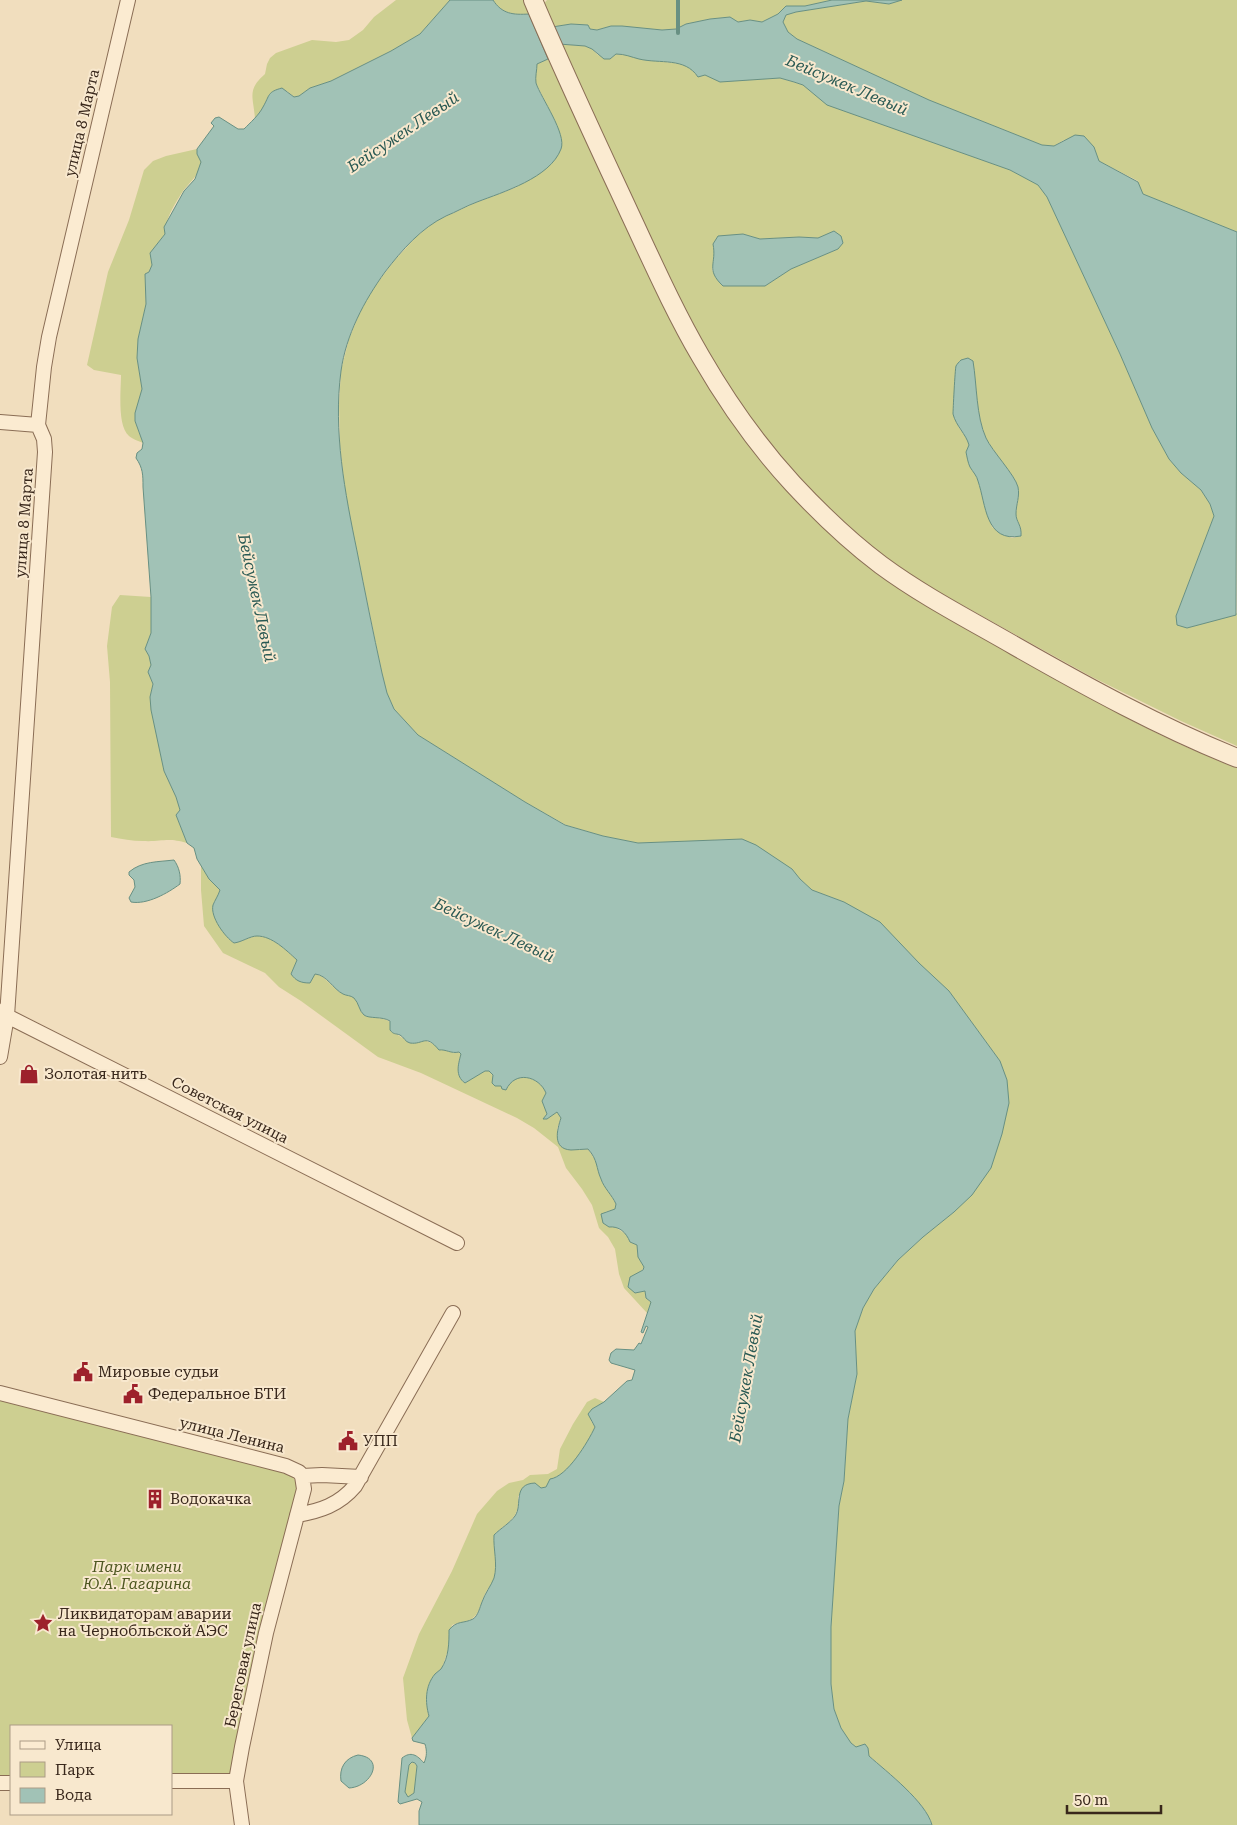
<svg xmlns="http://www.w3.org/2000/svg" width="1237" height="1825" font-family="'Roboto Serif',serif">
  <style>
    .green { fill: #cdcf91; fill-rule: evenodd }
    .water { fill: #a1c2b6; stroke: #689083; fill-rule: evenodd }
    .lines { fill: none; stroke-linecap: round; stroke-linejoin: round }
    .stream { stroke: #689083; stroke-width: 4 }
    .minor-casing { stroke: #8a6d55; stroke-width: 16 }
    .tertiary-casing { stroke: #8a6d55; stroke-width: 20 }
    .minor { stroke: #fbebd1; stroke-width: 14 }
    .tertiary { stroke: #fbebd1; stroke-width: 18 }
    .labels { text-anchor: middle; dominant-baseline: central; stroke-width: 4; stroke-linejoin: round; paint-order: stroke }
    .street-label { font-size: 15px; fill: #38271b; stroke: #f8e8ce }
    .poi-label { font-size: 15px; fill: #38271b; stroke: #f8e8ce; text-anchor: start }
    .park-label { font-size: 15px; font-style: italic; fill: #4d5620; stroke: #f8e8ce }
    .water-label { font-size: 16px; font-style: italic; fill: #295953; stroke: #f8e8ce }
  </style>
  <rect width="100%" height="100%" fill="#f1debe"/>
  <!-- green -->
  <path class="green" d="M396,0H450L420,34L391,51L331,81L310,88L299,96L294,97L287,91L263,108L255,118C253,96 247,90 265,74L267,64L270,58L276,53L312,40L336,42L349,40L363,30L374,17Z
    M493,0H523L529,14C513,15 502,14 493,0Z
    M547,0H832L805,6H786L778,14L762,22L750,20L738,22L729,17L710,19L686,24L676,29L662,30L611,26L597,30L590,29L588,25L571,24L552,27L542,6Z
    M902,0H1237V232L1142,194L1138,181L1099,161L1094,147L1064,140L1054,146L1042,145L929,100L797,39L788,32L783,22L786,15L796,12L866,1L889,4Z
    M559,44L585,46L592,49L598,55L610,59L616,54L628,55L641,59L682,64L720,81L780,78L803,85L828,105L1010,170L1038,185L1047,197L1120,354L1152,428L1169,459L1181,473L1201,490L1210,504L1214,516L1176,616L1187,628L1237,613V746L1181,721L1092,677L926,585L875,550L835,515L782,459L745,413L695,333ZM834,231L838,249L791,269L765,286H723L712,270L715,253L743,234L760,239L799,237L819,238ZM972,361C977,385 976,416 986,438C992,451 1015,475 1018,487C1020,497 1016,505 1016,514C1016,522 1022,525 1021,536L1012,538L1000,533L992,527L978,479L969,465V445L967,438L959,428L953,403L955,391Z
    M548,59L687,351C736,435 799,515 878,573C934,614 997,646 1057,679C1103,705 1150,732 1198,752C1211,757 1224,764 1237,768V1825H932C926,1802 887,1772 869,1756L868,1749L856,1747L851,1743L841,1728L834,1709L831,1684V1627L839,1506L844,1481L848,1419L857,1374L855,1331L863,1308L874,1289L898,1260L923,1237L954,1212L1000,1061L949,991L844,902L812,890L800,879L792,869L727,839L686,842L638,843L603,836L566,825L525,802L418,735L394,709L387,693L382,673L346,499L340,446L339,404L341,370L349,339L362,307L375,286L394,261L417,236L436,221L475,203L517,187L558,128L535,81L537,64Z
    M197,149V154L202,162C199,175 191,181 183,191C176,202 164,221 165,234L150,253L152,265L149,272L145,274L146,304L138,339L137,358L142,389L135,421L143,443C139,441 132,439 129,436C117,426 121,390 121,375L94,370L87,365L108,272L129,220L144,170L153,161L166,156Z
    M120,595L151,597V633L145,649L149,656L151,665L148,672L153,684L150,697L164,771L176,797L180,810L176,815L187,843C167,837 162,842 143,841C132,841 122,839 111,837L110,682L107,646L112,607Z
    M201,866L209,879L220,890L218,897L213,904C217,919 221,934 234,943C242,942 251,936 257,936C272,936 286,950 297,960L291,974L311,978L315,974C327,976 332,989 343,994C347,996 350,995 354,998C359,1003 359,1011 364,1015C370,1019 382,1016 390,1022V1030C394,1032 409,1043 412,1043C415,1043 421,1041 424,1040L454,1053L458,1052L461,1054C458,1064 455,1076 465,1083L485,1071H489L501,1086L506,1089C515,1070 539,1076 546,1093L543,1105L546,1109L547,1119L557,1112L561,1118L557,1129L573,1150L588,1149L597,1163L600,1177L616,1204L615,1209L605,1212L615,1227L627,1235L630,1242L637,1245L638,1257L644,1267L640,1273L635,1275V1293L645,1291L646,1298L651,1302V1305L647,1313L624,1288L619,1274L615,1249L608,1237L599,1228L592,1205L582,1189L566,1168L558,1147L534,1128L517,1118L421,1073L378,1057L301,1001L279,987L265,973L223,953L204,926L201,890Z
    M595,1398L604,1402L592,1409L591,1421L595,1427C587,1446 564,1479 545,1487C536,1491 527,1493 518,1496C520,1519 509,1520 494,1535C493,1549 498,1564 494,1578C492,1585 487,1589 484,1596C481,1602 480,1612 474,1617C470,1622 459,1622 452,1625L449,1638L450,1644L442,1668L434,1675L428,1687L426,1699L429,1716L412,1738L407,1720L403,1678L419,1634L452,1571L477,1514L497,1491L509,1483L523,1480L530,1475L548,1474L557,1469L560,1449L573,1424L587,1402Z
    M0,1399L284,1471C292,1476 295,1478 298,1487L230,1776H171V1726H11V1777H0Z
    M413,1762L417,1766L414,1793L408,1797L405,1792L409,1765Z"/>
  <!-- water -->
  <path class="water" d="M450,0H493C502,14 513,15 529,14L548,59L537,64C537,70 535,77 536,83C541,98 567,134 561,149C550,178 503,192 477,202C466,206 456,212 446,216C421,228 402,250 385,272C364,301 346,335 341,371C333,431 345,493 357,551C365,592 373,632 382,673L387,693L394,709L418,735L525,802L565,825L603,836L638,843L742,839L756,845L792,869L800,879L812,890L844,902L880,922L919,963L949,991L1000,1061L1007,1080L1009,1103L1002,1134L991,1168L972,1195L954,1212L923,1237L898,1260L874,1289L863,1308L855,1331L857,1374L848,1419L844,1481L839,1506L831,1627V1684L834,1709L841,1728L851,1743L856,1747L865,1744L868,1748L869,1756C887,1772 926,1802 932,1825H419V1811L422,1802L417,1799L400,1804L398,1802L402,1758C411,1751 417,1755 424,1763C427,1756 427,1751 425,1744L413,1741L412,1738L429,1716C425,1702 425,1686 435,1674C437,1672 439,1671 441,1669C449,1657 449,1643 449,1630C457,1620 463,1624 473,1619C478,1616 480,1607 482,1602C485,1593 491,1586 494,1578C498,1564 493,1549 494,1535C501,1528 510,1523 515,1516C523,1505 512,1484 535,1483L541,1488L546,1487L550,1479C567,1477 588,1442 595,1427L588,1414L592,1409L604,1402L627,1381L632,1380L635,1370L611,1363L609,1360L611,1353L616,1349L634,1350L639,1343L641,1344L648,1327L646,1326L643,1333L641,1332L651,1302L646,1298L645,1291L635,1293L628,1287L630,1277L643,1270L644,1267L638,1257L637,1245L630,1242C626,1232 619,1226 609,1227L603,1223L601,1214L615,1209L616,1204C612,1195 604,1188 601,1179C596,1168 598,1160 588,1149C582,1149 577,1150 571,1150C552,1149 557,1130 561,1118L557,1112L547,1119H543L547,1114L542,1101L546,1093C539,1076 515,1070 506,1090L502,1089L501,1086H495L492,1083L493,1075L489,1071H485L465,1083C455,1076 458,1065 461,1054L459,1052C451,1054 446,1049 439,1050C425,1033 424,1045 410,1043C405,1042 404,1037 400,1035C395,1033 394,1035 390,1030V1021C382,1016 369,1019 364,1015C359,1011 359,1003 354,998C350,995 347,996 343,994C333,989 327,975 315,974L310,983C301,983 296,981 291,974L297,960C286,950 272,936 257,936C250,936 242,942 234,943C225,937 210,917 213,905C215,900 218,896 220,890L209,879L197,859L194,848L187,843L176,815L180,810L176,797L164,771L151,710L150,697L153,684L148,672L151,665L149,656L145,649L151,633V597L143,487C143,475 143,468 136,458L137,453L142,449L143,443L135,421V413L142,389L137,358L138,339L146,304L145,274L149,272L152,265L150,253L165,234L164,227L184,191L195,179L201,162L197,154V149L214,126L211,123L215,118L219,117L238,129H244C250,123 259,115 263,107C270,95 267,92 282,88L294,97L299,96L310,88L331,81L391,51L420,34ZM412,1762L415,1763L417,1766L414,1793L408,1797L405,1792L409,1765Z
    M832,0H902L889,4L866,1L796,12L786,15L783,22L788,32L797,39L929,100L1042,145L1054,146L1075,135L1084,136L1094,147L1099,161L1138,182L1143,194L1237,232L1236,615L1187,628L1177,625L1176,616L1214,516L1210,504L1201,490L1181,473L1169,459L1152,428L1120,354L1047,197L1038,185L1010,170L827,105L803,85L794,82L780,78L720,82L705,75L698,77C685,57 660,64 639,59C631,57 625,54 616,54L610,59H604L592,49L585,46L559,44L552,27L571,24L588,25L590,29L597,30L611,26H622L662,30L676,29L686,24L710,19L730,17L738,22L750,20L762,22L778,14L786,6H805Z
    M834,231L841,236L843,243L838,249L791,269L765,286H723C705,269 717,264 713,244L718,236L743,234L760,239L799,237L818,238Z
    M968,358L973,361C977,385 976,416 986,438C992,451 1015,475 1018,487C1020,497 1016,504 1016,514C1016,522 1022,525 1021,536C985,543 986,504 978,481C977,476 973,472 970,467C968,463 967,457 966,452L969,445C966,434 956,426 953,414C953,411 955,369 956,366C957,364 959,362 961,360Z
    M174,860C179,867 181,875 180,884C168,893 147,905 131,902L129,898L135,887L134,880L129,875V872C142,861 158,862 174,860Z
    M358,1755C386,1758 371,1787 349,1788L341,1781C339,1768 345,1758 358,1755Z"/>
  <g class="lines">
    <!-- stream -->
    <path class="stream" d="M678,33V0"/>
    <defs>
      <path id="minor" d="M0,422L38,425
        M6,1008L7,1016L457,1243
        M0,1057L7,1016L45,452L44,439L38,425L44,367L49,337L128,0
        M0,1393L286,1466L299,1472L302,1476
        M302,1476L322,1475L361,1477
        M297,1515C320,1511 339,1505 355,1486L453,1313
        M171,1781H236
        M0,1783H11
        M242,1825L236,1781L242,1747L266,1633L304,1489L302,1476"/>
      <path id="tertiary" d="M533,0C563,71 596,141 629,212C652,261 674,311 701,357C727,402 758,446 793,484C820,513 849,541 881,565C923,596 970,620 1015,646C1087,687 1160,727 1237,758"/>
    </defs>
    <!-- minor casing -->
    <use href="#minor" class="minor-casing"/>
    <!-- tertiary casing -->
    <use href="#tertiary" class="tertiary-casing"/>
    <!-- minor -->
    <use href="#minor" class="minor"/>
    <!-- tertiary -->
    <use href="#tertiary" class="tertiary"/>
  </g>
  <!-- icons -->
  <defs>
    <symbol id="shop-bare" viewBox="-9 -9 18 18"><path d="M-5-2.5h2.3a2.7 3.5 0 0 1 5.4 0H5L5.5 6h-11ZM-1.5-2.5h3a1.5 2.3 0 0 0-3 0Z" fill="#9d212b" stroke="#f8e8ce" stroke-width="2.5" paint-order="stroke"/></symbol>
    <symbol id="civic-bare" viewBox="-9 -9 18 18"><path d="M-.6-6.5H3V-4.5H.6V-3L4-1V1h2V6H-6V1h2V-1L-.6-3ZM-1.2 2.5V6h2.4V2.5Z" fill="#9d212b" stroke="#f8e8ce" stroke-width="2.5" paint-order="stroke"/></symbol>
    <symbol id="building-bare" viewBox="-9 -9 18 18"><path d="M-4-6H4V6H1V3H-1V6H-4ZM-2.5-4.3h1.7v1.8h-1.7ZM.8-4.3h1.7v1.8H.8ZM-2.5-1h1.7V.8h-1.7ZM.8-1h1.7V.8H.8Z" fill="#9d212b" stroke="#f8e8ce" stroke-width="2.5" paint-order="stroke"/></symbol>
    <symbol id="sight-bare" viewBox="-9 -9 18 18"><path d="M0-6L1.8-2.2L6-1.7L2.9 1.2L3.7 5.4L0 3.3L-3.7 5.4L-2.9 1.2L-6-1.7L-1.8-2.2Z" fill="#9d212b" stroke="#f8e8ce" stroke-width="2.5" paint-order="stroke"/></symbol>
  </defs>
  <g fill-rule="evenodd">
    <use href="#shop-bare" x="15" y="1060" width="28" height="28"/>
    <use href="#civic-bare" x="69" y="1358" width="28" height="28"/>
    <use href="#civic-bare" x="119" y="1380" width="28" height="28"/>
    <use href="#civic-bare" x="334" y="1427" width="28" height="28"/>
    <use href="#building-bare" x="141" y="1485" width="28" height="28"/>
    <use href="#sight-bare" x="29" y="1609" width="28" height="28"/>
  </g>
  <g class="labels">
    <!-- street labels -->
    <g class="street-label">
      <text transform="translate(82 123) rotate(-77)">улица 8 Марта</text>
      <text transform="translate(24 523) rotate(-86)">улица 8 Марта</text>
      <text transform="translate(230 1110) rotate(27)">Советская улица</text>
      <text transform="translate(232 1435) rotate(14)">улица Ленина</text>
      <text transform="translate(243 1665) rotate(-78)">Береговая улица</text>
    </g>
    <!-- poi labels -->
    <g class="poi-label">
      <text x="44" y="1074">Золотая нить</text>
      <text x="98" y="1372">Мировые судьи</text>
      <text x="148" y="1394">Федеральное БТИ</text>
      <text x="363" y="1441">УПП</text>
      <text x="170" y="1499">Водокачка</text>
      <text x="58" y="1614">Ликвидаторам аварии<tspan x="58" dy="17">на Чернобльской АЭС</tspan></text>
    </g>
    <!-- park labels -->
    <g class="park-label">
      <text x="137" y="1567">Парк имени<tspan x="137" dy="17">Ю.А. Гагарина</tspan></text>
    </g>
    <!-- water labels -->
    <g class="water-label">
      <text transform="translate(847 85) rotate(23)">Бейсужек Левый</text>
      <text transform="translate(403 132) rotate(-34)">Бейсужек Левый</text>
      <text transform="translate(257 598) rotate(78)">Бейсужек Левый</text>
      <text transform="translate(494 930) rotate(25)">Бейсужек Левый</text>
      <text transform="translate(746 1378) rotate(-80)">Бейсужек Левый</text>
    </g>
  </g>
  <!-- legend -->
  <rect x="10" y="1725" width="162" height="90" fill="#f8e8ce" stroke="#ab9b86"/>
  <rect x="20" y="1741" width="25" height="8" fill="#fbebd1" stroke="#ab9b86"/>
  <text x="55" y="1750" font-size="15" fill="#38271b">Улица</text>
  <rect x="20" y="1762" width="25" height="15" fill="#cdcf91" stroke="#ab9b86"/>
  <text x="55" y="1775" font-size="15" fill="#38271b">Парк</text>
  <rect x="20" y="1788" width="25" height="15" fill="#a1c2b6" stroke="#ab9b86"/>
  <text x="55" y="1800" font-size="15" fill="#38271b">Вода</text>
  <!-- scale -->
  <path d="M1067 1805v8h94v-8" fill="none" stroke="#38271b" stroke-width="2.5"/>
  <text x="1074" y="1805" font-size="15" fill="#38271b" stroke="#f8e8ce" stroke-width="4" paint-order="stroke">50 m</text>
</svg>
